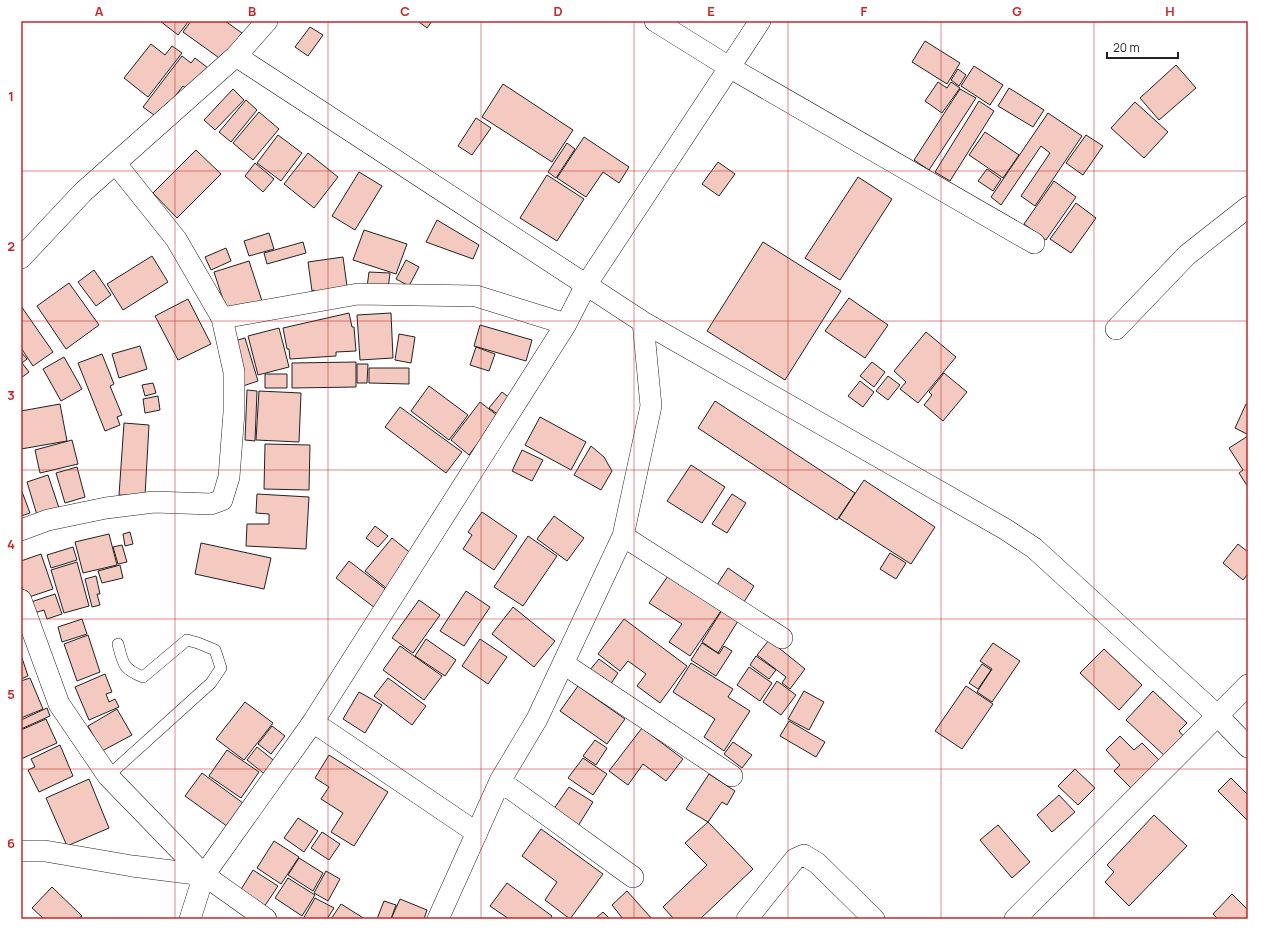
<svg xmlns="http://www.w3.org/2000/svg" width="1269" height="940" font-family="Manrope,sans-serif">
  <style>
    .building { fill: #f3c9c0; stroke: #222 }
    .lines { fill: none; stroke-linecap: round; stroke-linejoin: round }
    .lane-casing { stroke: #222; stroke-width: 12 }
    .street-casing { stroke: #222; stroke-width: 22 }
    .lane { stroke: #fff; stroke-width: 11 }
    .street { stroke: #fff; stroke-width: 21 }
    .grid { fill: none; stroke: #c62828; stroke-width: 1; stroke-opacity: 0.55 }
    .neatline { fill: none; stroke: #c62828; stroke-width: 1.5 }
    .grid-label { font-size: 13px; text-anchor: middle; font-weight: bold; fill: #c62828 }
  </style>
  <rect width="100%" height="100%" fill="#fff"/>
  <!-- building -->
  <path class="building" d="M160,21H188V22L178,35Z
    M191,21H225L242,33L222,60L183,32Z
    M420,21H432L427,28L419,22Z
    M310,27L323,35L308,56L295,47Z
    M925,41L960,63L947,84L912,62Z
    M151,44L165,55L172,46L182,53L148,97L124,78Z
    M182,56L191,63L195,58L208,68L191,92L183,86L158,118L143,107Z
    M1176,65L1196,88L1159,120L1140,98Z
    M974,66L1003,85L990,105L961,86Z
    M958,69L966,75L959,86L951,80Z
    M938,82L947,88L951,82L960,88L942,113L925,101Z
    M503,84L573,130L552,162L482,117Z
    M1009,88L1044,110L1033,127L998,106Z
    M233,89L244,100L215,130L204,120Z
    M960,89L976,98L929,170L914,160Z
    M246,100L257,110L231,142L219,132Z
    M979,101L994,111L950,181L935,172Z
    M1135,102L1168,132L1144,158L1111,128Z
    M259,112L279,129L253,160L233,143Z
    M1048,113L1082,136L1035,206L1021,196L1050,153L1041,146L1001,205L991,197Z
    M476,118L491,128L472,155L458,146Z
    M985,132L1019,155L1003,178L969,155Z
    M278,135L302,153L281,181L257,163Z
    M1086,135L1103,146L1083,175L1066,163Z
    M584,137L629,167L619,183L603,172L586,197L557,178Z
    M567,143L575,149L556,178L548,172Z
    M196,150L221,174L177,218L153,193Z
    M308,153L338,177L314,208L284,184Z
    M718,162L735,174L719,196L702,184Z
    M255,163L274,179L263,192L245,176Z
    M987,169L1001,179L993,191L978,181Z
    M359,172L382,186L355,230L332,216Z
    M547,175L584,199L557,241L520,218Z
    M858,177L892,199L840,280L805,258Z
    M1054,181L1076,197L1046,240L1024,224Z
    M1076,203L1096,218L1071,253L1050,239Z
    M437,220L479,245L473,259L426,242Z
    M364,230L407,244L396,274L353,260Z
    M269,233L274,249L249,256L244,241Z
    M303,242L306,253L267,264L264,253Z
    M763,242L841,291L785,380L707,331Z
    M226,248L231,261L211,270L205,257Z
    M152,256L168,282L123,310L107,284Z
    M343,257L347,286L316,299L314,290L312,291L308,262Z
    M406,260L419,267L409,286L396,279Z
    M249,261L263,304L228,315L214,272Z
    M94,270L111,295L96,306L78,282Z
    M369,272L390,273L388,289L367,287Z
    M69,283L99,325L66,349L37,306Z
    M849,298L888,325L865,358L825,331Z
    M188,299L211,344L178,360L155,316Z
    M21,306L53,352L33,366L21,348Z
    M349,313L352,327H354L356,351L336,352V356L290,359L289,349H287L283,328Z
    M391,313L393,358L360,360L357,315Z
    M480,325L532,340L526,361L474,346Z
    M279,328L289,367L258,375L248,336Z
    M926,332L956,357L918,403L900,389L906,382L894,371Z
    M399,334L415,337L411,363L395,360Z
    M245,338L258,381L243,386L231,342Z
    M140,346L147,369L119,378L112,354Z
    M476,347L495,354L489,371L470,365Z
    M21,352L27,359L22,363L29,372L21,378Z
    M102,354L114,384L110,386L122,415L117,417L120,425L105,431L78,363Z
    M64,357L82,389L61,401L43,369Z
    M356,362V387L292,388V363Z
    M872,362L885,372L874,387L860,376Z
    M357,364H368L367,383H357Z
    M369,368H409V384L369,383Z
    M944,373L967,392L943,421L924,405L932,395L929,392Z
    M265,374H287V388H265Z
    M888,376L900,385L888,400L876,391Z
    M860,381L874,392L863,407L848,396Z
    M153,383L156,393L145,396L142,385Z
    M429,386L468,415L449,440L411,411Z
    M247,390L257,391L255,441L245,440Z
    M259,391L301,393L299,442L256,440Z
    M502,392L511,399L499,415L489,408Z
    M158,396L160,410L145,413L143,399Z
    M715,401L855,493L837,520L698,428Z
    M480,402L498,416L469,455L451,440Z
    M60,404L67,441L21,449V411Z
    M1246,404H1248V431L1247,434L1235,428Z
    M400,407L462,452L446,473L385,427Z
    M540,417L586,442L571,470L525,445Z
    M124,423L149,425L145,496L119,495Z
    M1248,436V487L1239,473L1243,470L1229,448Z
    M72,440L78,464L40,473L35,450Z
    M265,444L310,445L309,490L264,489Z
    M591,446L604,457L612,471L601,490L574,475Z
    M522,450L543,460L532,481L512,471Z
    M691,465L725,487L702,523L667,501Z
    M77,467L85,497L65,503L56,473Z
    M48,475L59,508L37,515L27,482Z
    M864,480L935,527L911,564L839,518Z
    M21,489L30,513L21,516Z
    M257,494L309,497L306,549L246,546L247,524H269V514L256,513Z
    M732,494L746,503L727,533L712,524Z
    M482,512L517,536L494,570L463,549L472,535L468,532Z
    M554,516L584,538L567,561L537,539Z
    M375,526L388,536L378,547L366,538Z
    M130,532L133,544L125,546L123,534Z
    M109,534L117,565L83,573L75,542Z
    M528,536L557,556L523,606L494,587Z
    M392,538L413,555L386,588L365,571Z
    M201,543L271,558L264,589L195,574Z
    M1238,544L1248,552V574L1243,580L1223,563Z
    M122,545L127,562L118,564L113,547Z
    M73,547L77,560L51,568L47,555Z
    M890,553L906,563L896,579L880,569Z
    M41,554L53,589L26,598L21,584V561Z
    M349,561L388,591L375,608L336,578Z
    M77,562L89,606L64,613L51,570Z
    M120,565L123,578L102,583L98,571Z
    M728,568L754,586L744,602L717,585Z
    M96,576L100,594H97L100,605L92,607L85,579Z
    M668,576L721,611L690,656L669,642L682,624L649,603Z
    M466,591L490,607L464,646L440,631Z
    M55,594L62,614L47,619L44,610L31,614L28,603Z
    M419,600L440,615L413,653L392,638Z
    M513,607L555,641L534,667L492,634Z
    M722,610L738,621L718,653L702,642Z
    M82,619L87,634L62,642L58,627Z
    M624,619L687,666L660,703L637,686L646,674L628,661L620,671L598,654Z
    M88,635L100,672L77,681L64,644Z
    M426,639L456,660L445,676L415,656Z
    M480,639L507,657L488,684L462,666Z
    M769,640L805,669L790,689L782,683L786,677L757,655Z
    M702,643L719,654L724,646L732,651L716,676L691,660Z
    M993,643L1020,661L992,702L977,692L992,669L980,661Z
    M400,646L442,676L424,700L383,670Z
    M1104,649L1142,685L1119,710L1080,673Z
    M21,655L28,676L21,679Z
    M756,656L776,670L769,679L750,665Z
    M599,659L618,673L610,685L590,670Z
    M691,663L733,689L728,697L750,711L724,751L704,737L715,719L673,692Z
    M982,664L991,670L978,689L969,683Z
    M749,667L772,683L760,701L737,685Z
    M105,674L112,692L106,694L109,702L115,699L119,707L89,720L75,687Z
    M30,678L43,709L21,718V681Z
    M388,678L426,706L412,725L374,696Z
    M777,681L796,695L781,715L763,702Z
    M578,686L625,719L607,744L560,711Z
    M966,686L993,704L962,749L935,731Z
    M804,691L824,702L809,730L788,719Z
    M1153,691L1187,723L1179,731L1185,738L1167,758L1126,720Z
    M359,692L382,705L365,733L343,719Z
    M245,702L273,723L244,760L216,739Z
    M47,708L50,716L21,729V720Z
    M117,709L132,735L102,751L88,726Z
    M46,719L57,743L21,759V730Z
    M789,721L825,742L816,757L780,736Z
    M272,726L285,736L271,754L258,744Z
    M642,728L683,759L666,781L643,764L628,785L609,771Z
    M1120,736L1134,750L1142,743L1159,760L1131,788L1114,771L1120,765L1106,750Z
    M595,740L607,748L596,765L583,756Z
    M733,742L752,755L742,768L724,754Z
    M60,745L73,776L39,792L28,770L35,767L31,759Z
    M257,747L277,763L267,776L247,760Z
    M227,750L259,772L241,798L209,776Z
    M329,755L388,792L354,846L331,832L343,813L321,799L329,787L315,778Z
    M583,758L607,774L593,795L568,778Z
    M1075,769L1095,788L1078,805L1058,786Z
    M202,773L247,806L231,829L185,796Z
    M709,774L735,791L727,805L722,802L708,822L686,809Z
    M1231,778L1248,795V821L1218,791Z
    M89,779L109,828L67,846L46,798Z
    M569,787L593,802L578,826L553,810Z
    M1059,795L1075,812L1052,832L1037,815Z
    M1154,815L1187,846L1129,906L1105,882L1114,872L1107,865Z
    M298,818L318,831L304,852L284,838Z
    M708,822L753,869L700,919H674L663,907L707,865L685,843Z
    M998,825L1030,862L1012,878L980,840Z
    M541,829L603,874L570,919L545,900L557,882L522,856Z
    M322,832L340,844L329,860L311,848Z
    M274,841L299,857L281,884L257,868Z
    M299,858L323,873L313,891L288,875Z
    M253,870L278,886L264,907L240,891Z
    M326,871L340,879L328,901L314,893Z
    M288,878L315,895L302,916L275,898Z
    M507,883L552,916L550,919H509L490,906Z
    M52,887L82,916L78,919H44L32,908Z
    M627,891L652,919H623L612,905Z
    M1232,894L1248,910V919H1218L1213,914Z
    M315,898L334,908L327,919H303Z
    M400,899L427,910L424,919H391Z
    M384,901L396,905L391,919H377Z
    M341,904L365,919H331Z
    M603,912L610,919H595Z"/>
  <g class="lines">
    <defs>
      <path id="lane" d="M108,776L211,683L221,668L215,650L198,643L187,640L143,677C123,669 123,664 118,644"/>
      <path id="street" d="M655,21L729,67L1034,243
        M236,56L643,322L1005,529L1034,548L1218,716L1248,747
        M21,258L83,192L236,56L267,21
        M222,318L358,294L476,296L566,324
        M1116,329L1187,255L1248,207
        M21,530L48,520L106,508L154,502L211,504L222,500L229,477L234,412V372L222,318L176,239L116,164
        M623,536L782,638
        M21,600L59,704L108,776L204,875L266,919
        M564,664L732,776
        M313,722L477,833
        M500,781L633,877
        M21,851H45L132,866L204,875
        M190,919L204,875L313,722L566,324L586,285L760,21
        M438,919L500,781L537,719L623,536L651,406L643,322
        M747,919L795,859L804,855L817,863L874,919
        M1015,919L1248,685"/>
    </defs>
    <!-- lane casing -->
    <use href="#lane" class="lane-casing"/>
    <!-- street casing -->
    <use href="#street" class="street-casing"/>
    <!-- lane -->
    <use href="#lane" class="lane"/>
    <!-- street -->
    <use href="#street" class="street"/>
  </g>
  <!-- grid -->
  <path class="grid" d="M175,21V919M328,21V919M481,21V919M634,21V919M788,21V919M941,21V919M1094,21V919M21,171H1248M21,321H1248M21,470H1248M21,619H1248M21,769H1248"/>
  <!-- border -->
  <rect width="1269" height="940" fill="none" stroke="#ffffff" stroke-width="44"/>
  <!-- scale -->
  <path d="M1107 52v6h71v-6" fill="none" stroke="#222222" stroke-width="2"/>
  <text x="1113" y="52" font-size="12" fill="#222222" stroke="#ffffff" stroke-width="3" paint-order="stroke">20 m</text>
  <rect x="22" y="22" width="1225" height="896" class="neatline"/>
  <g class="grid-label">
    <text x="99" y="16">A</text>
    <text x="252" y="16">B</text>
    <text x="405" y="16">C</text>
    <text x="558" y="16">D</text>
    <text x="711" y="16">E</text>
    <text x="864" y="16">F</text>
    <text x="1017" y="16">G</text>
    <text x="1170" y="16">H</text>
    <text x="11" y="101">1</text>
    <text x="11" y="251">2</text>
    <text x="11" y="400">3</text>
    <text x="11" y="549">4</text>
    <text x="11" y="699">5</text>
    <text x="11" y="848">6</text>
  </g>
</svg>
